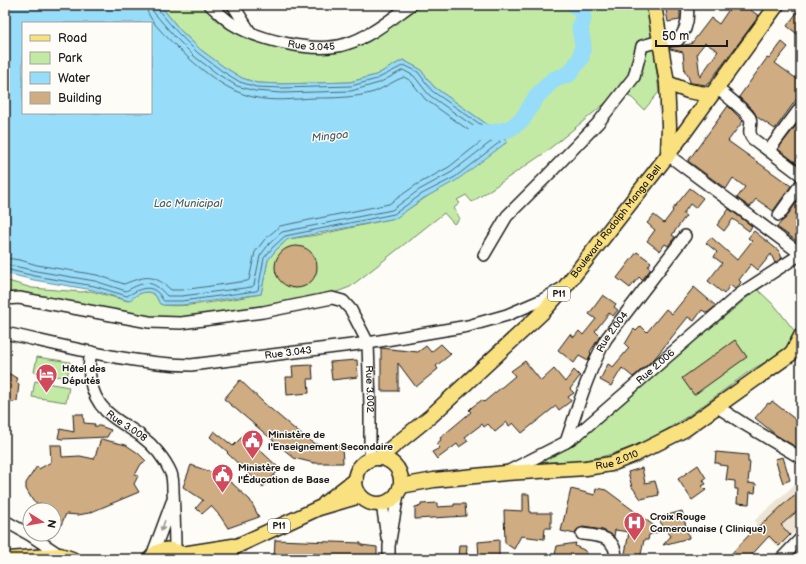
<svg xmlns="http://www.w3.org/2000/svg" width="806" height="564" font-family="'Balsamiq Sans',sans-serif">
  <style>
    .built { fill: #efe4d4 }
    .green { fill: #c2eaa5; stroke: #6f8360 }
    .water { fill: #97dcf9; stroke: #668fa1; fill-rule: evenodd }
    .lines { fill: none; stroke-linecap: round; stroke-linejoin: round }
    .shore { stroke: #4d6974; stroke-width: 1 }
    .river { stroke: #97dcf9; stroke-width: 17 }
    .building { fill: #cfac81; stroke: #1c1c1c; fill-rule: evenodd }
    .minor-casing { stroke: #1c1c1c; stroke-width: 14 }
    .major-casing { stroke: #1c1c1c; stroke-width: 17 }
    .minor { stroke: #fdfcf7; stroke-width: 11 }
    .major { stroke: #fae180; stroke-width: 14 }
    .oneway { fill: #989794 }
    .labels { text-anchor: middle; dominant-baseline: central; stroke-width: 3; stroke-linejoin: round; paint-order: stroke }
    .shield { fill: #fdfcf7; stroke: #605f5e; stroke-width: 1 }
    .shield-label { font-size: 9px; font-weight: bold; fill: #1c1c1c }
    .street-label { font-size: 10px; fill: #1c1c1c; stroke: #fdfcf7 }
    .poi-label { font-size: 10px; font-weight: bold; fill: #1c1c1c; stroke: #fdfcf7; text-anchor: start }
    .water-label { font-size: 11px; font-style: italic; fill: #475f69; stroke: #fdfcf7 }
  </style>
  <rect width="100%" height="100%" fill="#fdfcf7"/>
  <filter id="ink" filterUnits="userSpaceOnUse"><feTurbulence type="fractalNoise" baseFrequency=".025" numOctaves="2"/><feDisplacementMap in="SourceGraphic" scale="8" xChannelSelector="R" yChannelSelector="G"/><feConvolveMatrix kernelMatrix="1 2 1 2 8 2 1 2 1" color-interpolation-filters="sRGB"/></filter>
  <g filter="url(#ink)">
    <!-- built -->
    <path class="built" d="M801,479V525L779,548L756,528L755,520Z"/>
    <!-- green -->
    <path class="green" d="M160,5H229L264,38L347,47L411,5H647L650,16L659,92L644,110L632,98L619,92L543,154L472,202L466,195L457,200L460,203L454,208L460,219L454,224L444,213L350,287L334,293L264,309L182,320L152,319L53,304L5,293L6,279L8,281L32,288L81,292L91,291L128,301C136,295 146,288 155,295C157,297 158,301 160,304C178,310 239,298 261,294L268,260L276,250L288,239L317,235L395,218L486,157L507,142L498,132L434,87L420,69L403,60L376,75L350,82L282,84L257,83L242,78L224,67L201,50L180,30Z
      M757,289L776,307L796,333C792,338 788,346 783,350C774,359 758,365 747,373C703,405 658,443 604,456C584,462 562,462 541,462L596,426L668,361L722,319Z
      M37,357L70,362L67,378L34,372Z
      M35,381L69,387L66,402L32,397Z"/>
    <!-- water -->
    <path class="water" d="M5,5H160L180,30L201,50L224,67L242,78L257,83L282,84L350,82L376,75L403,60L420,69L434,87L498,132L507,142L457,180L424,198L396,218L288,239L276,250L268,260L261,294L182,305H163L160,304C158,301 157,297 155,295C146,288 136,295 129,301L93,290L34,280L5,273ZM23,23H151V113H23Z"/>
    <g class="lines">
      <!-- shore -->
      <path class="shore" d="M5,258L20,260L37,265L97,275L124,284C145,276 153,273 171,290H182L247,281L249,280L255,252L265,239L280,226L389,204L416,185L449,167L482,141L481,139L425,99L411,81L404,77C393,81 384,88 374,92C354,98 334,98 314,98C294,99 272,102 253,97C224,90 199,68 178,48C168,38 146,19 146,5
        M5,264L36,271L95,281L126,291C145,281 152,279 167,296H182L252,287L254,285L260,256L269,244L282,232L392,210L419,190L452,172L492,141V139L429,95L414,76L403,70L379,83L351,91L282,93L255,91L237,86L219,75L195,57L174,36L155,14L152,10V5
        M5,269L35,276L94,286L127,296C136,291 148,283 158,293C161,295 161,299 164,301H182L256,291L258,290L264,258L273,247L285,236L394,214L422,194L455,177L500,142L496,135L432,91L418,72L404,65L377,79L351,86L282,88L256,87L240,82L222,71L198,53L177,32L159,11L157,5"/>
      <!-- river -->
      <path class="river" d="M476,134L498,132L509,129L522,120L537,96L553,80L569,74L581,58L583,45L580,28L583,19L582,11L574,5"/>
    </g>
    <!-- building -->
    <path class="building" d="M665,5H680V20L668,22Z
      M732,5H744L759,16L708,84L706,85L692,83L690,82L687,73H685L683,52L670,49V47L691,44L711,18L719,24ZM705,43L718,51L700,77L697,53Z
      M801,7V37L787,26Z
      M782,42L788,47L775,63L801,82V93L775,129L757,117L753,110L739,97L767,58L769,59Z
      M728,106L743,121L728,141L791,186L773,211L756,199L750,207L737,198L745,187L733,178L726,189L688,161Z
      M801,119V154L795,162L778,149Z
      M690,188L703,198L695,208L690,204L683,214L686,216L672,235L675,237L668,246L665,244L660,251L647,241L655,230L647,223L654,215L664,223L673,211L672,210Z
      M801,196V244L777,227L781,222L785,219Z
      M729,209L752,226L749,231L733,219L724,231L717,225Z
      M754,231L779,251L782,258L775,263L771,254L758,270L751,264L739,280L741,282L738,287L735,289L730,285L724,294L708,281L722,263L714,257L717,252L706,243L711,237L737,260L752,241L748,238Z
      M275 267a21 21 0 1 1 42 0a21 21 0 1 1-42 0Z
      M637,252L651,262L648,267L651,269L642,280L639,277L630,288L617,278Z
      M694,287L716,306L707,313L702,310L694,321L688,317L655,358L633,377L622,368L611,386L600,380L608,364L613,367L629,348L625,344L634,329L636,331L641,326L647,332L666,309L672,314Z
      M603,295L616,304L614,307L618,310L613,316L609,313L595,331L600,336L590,352L591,353L588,361L579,356L574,363L558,350L570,334L574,337L579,331L583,335L596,319L589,314Z
      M735,340L747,357L694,395L682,378Z
      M441,344L451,354L436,366L438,369L422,382L416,387L398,363V391H381V348L418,352L426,346L431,352Z
      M357,360L358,377L332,380L330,362Z
      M525,361L541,381L554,369L565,382L574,370L580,376L570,389L574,393L568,397L571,401L559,410L556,406L522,433L513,423L509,426L507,422L495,432L488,424L484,427L482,424L465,437L468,441L459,447L457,444L437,459L432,452L440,448L436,444L441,440L440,438L471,412L469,410L472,407L482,400L484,402L515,376L511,371Z
      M312,365L313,379H308L309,393L287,395L286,377H293L292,366Z
      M5,371L18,379L16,382L19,384L17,401L5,404Z
      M240,380L265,404L304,437L315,444L342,446L343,463H314L294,458L224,399Z
      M772,401L796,420L801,414V450L776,435L755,418L768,403L770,404Z
      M73,414H83L84,423L95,424L94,426H100L111,430L107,437L62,439L58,438L60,429L74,432Z
      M214,431L233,446L244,435L280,469L263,487L227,453L228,452L210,437Z
      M101,439L126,445L138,453L146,461L141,464L135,475L138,476L134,484L139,492L89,513L78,515L66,514L60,527L54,517V510L40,503L38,505L33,501L26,489V483L37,466L39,469L51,462L50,445H61L62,457L80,456L94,459Z
      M716,452L748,455V462H750L748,483L756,484L755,493L750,492L749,504L737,503L738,489H735V481L726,480L728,466L719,465V463H715Z
      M783,457L790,480L783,483L775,459Z
      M191,465L219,475L233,484L250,500L259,517L228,528L220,516L211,506L202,514L196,508L203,500L183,487Z
      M698,465L706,478L703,480L706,484L702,486L706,490L692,500L678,479Z
      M642,468L645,483L655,481L659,495L641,499L632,487L628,472Z
      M596,488L606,490L661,531L649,535L648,540H644L640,559H624L629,532L615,530L614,536L603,530L583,527L577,530L575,534L561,531L571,489L595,495Z
      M801,491V508L781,525L790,535L779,546L769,536L748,559H726L755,529L765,521V522L784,504Z
      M523,494H529L530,513H551V528H545L544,539L521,536L514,549L505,543L504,510L523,511Z
      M437,503V507L454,506V504H465L466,516L415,519V507L421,506V504Z
      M682,511L689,538L663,545L671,536L657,518Z
      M275,540L361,543V545L377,547V556H372V558L366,559H274Z
      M499,540V559H479L478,542Z
      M576,543L575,546L584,550L592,559H554L557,546Z
      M459,545H467L466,559H458Z"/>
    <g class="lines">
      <defs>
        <g id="minor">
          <path id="s1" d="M210,5C217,11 224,18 231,23C258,40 315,54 346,44C370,37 391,19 411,5"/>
          <path d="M233,5L250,32"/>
          <path d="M717,88C723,93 747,112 750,118C753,125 746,132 753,139L801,175"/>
          <path d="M769,150L801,107"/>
          <path d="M668,155L801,254"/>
          <path d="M779,215L801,184"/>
          <path d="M484,255L507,216L546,177L598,123L634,77L642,46L660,41L678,40C687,30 689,18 687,5"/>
          <path id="s2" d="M5,299L19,298L149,322L181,323L263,312L332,298L343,301L351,310L368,343L370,405V460"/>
          <path id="s3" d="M5,333C65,346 129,364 191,365L368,343L468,326L507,315L542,300L559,290"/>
          <path id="s4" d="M91,352C86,376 92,402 113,417C122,424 132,429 141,436C153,445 165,459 171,473C173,478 173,486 173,491C174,511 175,530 175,550"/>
          <path d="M716,406L744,424L801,458"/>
          <path id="s5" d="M566,442C578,407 588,372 606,339L685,236"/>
          <path id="s6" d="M509,471L566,442L579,433L741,293L801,254"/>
          <path d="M382,504L387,537"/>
          <path d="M5,521L30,535L60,555"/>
          <path d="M582,534C601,536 616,537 616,559"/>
          <path d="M152,556L172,502"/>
          <path d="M389,559V546L398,494"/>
          <path d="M781,559L801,538"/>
        </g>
        <g id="major">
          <path d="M654,5L667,83L669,126L668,155"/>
          <path d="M667,83L688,91L711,95"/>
          <path id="s7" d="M379,458L431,416L544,311L565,287L668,155L777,5"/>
          <circle cx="378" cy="481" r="23"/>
          <path id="s8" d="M401,486L434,480L506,473L586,468L611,464L636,454L684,430L792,353L801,336"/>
          <path d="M325,503L356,479"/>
          <path d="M182,554L233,546"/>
          <path d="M9,559L60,555L72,559"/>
          <path d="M150,559C162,544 176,549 190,559"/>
          <path d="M216,559L239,545L319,508L360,496"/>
        </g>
      </defs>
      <!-- minor casing -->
      <use href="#minor" class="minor-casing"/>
      <!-- major casing -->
      <use href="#major" class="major-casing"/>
      <!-- minor -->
      <use href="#minor" class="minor"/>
      <!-- major -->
      <use href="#major" class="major"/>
    </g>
    <!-- one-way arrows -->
    <defs><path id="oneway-solid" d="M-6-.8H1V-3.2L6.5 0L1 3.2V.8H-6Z"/></defs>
    <use class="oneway" href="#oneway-solid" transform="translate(163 526) rotate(109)"/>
  </g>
  <!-- icons -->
  <defs>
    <symbol id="hotel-pin" viewBox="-11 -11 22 30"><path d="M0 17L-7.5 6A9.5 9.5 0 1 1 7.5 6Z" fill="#d1495b" stroke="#fdfcf7"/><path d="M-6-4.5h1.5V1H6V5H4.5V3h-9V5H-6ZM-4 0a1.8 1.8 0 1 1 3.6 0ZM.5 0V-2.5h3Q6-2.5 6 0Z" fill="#fff"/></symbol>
    <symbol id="civic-pin" viewBox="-11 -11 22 30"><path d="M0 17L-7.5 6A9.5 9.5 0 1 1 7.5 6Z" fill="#d1495b" stroke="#fdfcf7"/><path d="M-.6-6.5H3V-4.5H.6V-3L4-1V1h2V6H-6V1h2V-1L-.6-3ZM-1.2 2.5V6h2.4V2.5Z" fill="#fff"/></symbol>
    <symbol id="hospital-pin" viewBox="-11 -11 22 30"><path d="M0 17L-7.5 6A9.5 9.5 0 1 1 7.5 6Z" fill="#d1495b" stroke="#fdfcf7"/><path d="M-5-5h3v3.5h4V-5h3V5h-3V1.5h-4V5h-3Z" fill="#fff"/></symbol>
  </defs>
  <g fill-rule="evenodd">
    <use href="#hotel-pin" x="34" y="362" width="25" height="34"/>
    <use href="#civic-pin" x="240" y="428" width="25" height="34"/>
    <use href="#civic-pin" x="210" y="462" width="25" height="34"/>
    <use href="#hospital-pin" x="622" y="510" width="25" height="34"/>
  </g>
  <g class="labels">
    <!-- shield labels -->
    <g class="shield">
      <rect x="548" y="287" width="22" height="14" rx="3"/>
      <rect x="268" y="519" width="22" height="14" rx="3"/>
    </g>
    <g class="shield-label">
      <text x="559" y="294">P11</text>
      <text x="279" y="526">P11</text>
    </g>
    <!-- street labels -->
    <g class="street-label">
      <text stroke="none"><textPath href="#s1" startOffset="112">Rue 3.045</textPath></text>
      <text stroke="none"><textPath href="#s7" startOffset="336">Boulevard Rodolph Manga Bell</textPath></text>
      <text stroke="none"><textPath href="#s5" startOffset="120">Rue 2.004</textPath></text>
      <text stroke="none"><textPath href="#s3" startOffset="287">Rue 3.043</textPath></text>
      <text stroke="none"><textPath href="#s6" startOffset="181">Rue 2.006</textPath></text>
      <text stroke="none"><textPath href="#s2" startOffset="438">Rue 3.002</textPath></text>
      <text stroke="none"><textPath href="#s4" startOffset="89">Rue 3.008</textPath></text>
      <text stroke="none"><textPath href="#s8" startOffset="218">Rue 2.010</textPath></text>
    </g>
    <!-- poi labels -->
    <g class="poi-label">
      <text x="62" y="369">Hôtel des<tspan x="62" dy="12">Députés</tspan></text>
      <text x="268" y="435">Ministère de<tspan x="268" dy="12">l'Enseignement Secondaire</tspan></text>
      <text x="238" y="468">Ministère de<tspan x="238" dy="12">l'Éducation de Base</tspan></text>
      <text x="650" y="517">Croix Rouge<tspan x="650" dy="12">Camerounaise ( Clinique)</tspan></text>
    </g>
    <!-- water labels -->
    <g class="water-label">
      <text transform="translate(330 136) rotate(-6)">Mingoa</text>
      <text x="188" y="203">Lac Municipal</text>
    </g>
  </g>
  <!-- margin -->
  <rect width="806" height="564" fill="none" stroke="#fdfcf7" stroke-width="20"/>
  <rect x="10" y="10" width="786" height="544" fill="none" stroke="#1c1c1c" stroke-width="1.5" filter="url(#ink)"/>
  <!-- legend -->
  <rect x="22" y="22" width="130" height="92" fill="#fdfcf7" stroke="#a3a29f"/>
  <rect x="30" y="35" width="20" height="6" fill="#fae180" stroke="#a3a29f"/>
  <text x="58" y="42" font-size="12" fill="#1c1c1c">Road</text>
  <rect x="30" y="52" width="20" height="12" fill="#c2eaa5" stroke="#a3a29f"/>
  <text x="58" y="62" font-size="12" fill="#1c1c1c">Park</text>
  <rect x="30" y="72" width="20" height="12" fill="#97dcf9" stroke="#a3a29f"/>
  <text x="58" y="82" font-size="12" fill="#1c1c1c">Water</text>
  <rect x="30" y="92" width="20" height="12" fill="#cfac81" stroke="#a3a29f"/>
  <text x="58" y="102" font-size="12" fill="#1c1c1c">Building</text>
  <!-- north arrow -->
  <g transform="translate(42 522) rotate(101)"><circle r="19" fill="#fdfcf7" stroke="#a3a29f"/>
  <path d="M0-3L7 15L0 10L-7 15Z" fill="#d1495b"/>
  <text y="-6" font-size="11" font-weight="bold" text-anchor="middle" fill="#1c1c1c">N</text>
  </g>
  <!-- scale -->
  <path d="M656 40v6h71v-6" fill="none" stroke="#1c1c1c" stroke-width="2"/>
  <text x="662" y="40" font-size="12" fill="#1c1c1c" stroke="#fdfcf7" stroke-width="3" paint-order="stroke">50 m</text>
</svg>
